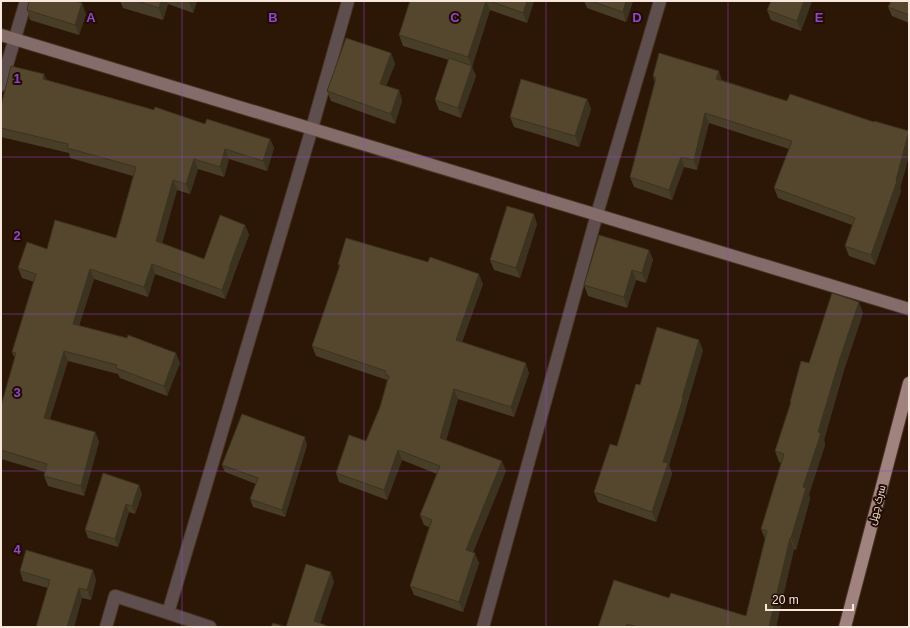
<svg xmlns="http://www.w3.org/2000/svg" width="910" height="628" font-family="Arial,Cairo,sans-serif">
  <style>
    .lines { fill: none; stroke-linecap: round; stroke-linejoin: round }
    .street-casing { stroke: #483324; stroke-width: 14 }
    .secondary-casing { stroke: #483324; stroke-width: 14 }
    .primary-casing { stroke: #483324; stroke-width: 14 }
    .street { stroke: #5e4f4e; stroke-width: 12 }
    .secondary { stroke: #836c6a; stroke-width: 12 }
    .primary { stroke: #a0827f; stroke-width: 12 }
    .wall { fill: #483d27 }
    .shaded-wall { fill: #3b3220 }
    .building { fill: #54472d; stroke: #3b3220 }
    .grid { fill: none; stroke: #8e48c4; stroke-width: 1; stroke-opacity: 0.55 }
    .labels { text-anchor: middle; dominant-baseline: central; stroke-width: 4; stroke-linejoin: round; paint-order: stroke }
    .street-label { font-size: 10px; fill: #f7e7dd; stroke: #220c01 }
    .grid-label { font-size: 13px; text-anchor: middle; font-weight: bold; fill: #8e48c4; stroke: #220c01; stroke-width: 4; stroke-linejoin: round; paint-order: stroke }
  </style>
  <rect width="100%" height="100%" fill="#2c1606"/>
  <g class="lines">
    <defs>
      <path id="street" d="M1,85L26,1
        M168,613L210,627
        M106,627L115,596L168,613L312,128L348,1
        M483,627L597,214L660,1"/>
      <path id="secondary" d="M1,35L909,309"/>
      <path id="primary" d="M845,627L909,383"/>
    </defs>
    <!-- street casing -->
    <use href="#street" class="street-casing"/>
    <!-- secondary casing -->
    <use href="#secondary" class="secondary-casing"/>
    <!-- primary casing -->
    <use href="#primary" class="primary-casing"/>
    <!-- street -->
    <use href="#street" class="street"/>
    <!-- secondary -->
    <use href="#secondary" class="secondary"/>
    <!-- primary -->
    <use href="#primary" class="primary"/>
  </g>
  <!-- wall -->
  <path class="wall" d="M120,1H197L193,13L168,4L163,20L123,8Z
    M410,1H534L527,23L490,10L472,67L476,76L461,118L439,110L435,100L449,60L403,46L399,35Z
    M584,1H633L626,22L587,8Z
    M812,1L801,31L771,20L767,10Z
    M909,1V23L892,16L888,7Z
    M27,10L86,14L79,35L30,20Z
    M391,53L395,64L386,86L399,90L402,101L395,124L331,101L327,91Z
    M653,76L722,80L787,101L909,131V156L900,188L901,191L875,265L849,256L845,246L852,225L778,198L774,188L789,149L709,123L697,170L684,167L672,200L634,187L630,177L655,83Z
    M47,80L205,124L270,139L274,148L267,171L229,159L224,177L198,169L190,194L177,190L162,243L204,259L245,225L249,235L233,277V278L225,299L155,274L148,297L94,279L79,326L180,363L167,396L120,378L118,374L68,361L50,419L95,432L99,442L84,496L48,486L44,476L45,472L1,459V406L15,359L12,352L34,282L22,278L18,268L47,249L116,238L133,176L70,158L69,153L1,137V106Z
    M587,99L591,109L579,147L514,127L510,117Z
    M537,224L520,278L494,270L490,260Z
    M649,250L653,260L646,283L636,280L627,308L588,296L584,285Z
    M338,264L483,284L462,342L529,373L514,417L458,399L446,440L506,471L473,552L479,563L463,612L414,595L410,586L429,527L424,525L420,515L437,474L402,460L387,500L339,482L336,473L366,441L380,407L387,380L316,356L312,346L339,267Z
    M863,313L844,370L824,440L825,445L809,494L810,499L796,550L794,549L776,627H598L669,598L746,616L765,539L761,529L781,463L779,462L775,451L790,405V402L809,363Z
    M703,350L686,408V409L669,465L672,474L656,522L598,502L594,492L617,446L640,385Z
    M307,445L285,517L253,507L250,499L256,484L225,472L222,465Z
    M142,494L135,514L129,512L118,547L88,538L85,530Z
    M20,571L96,580L91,600L82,598L74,627H36L48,588L23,581Z"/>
  <!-- shaded-wall -->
  <path class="shaded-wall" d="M161,1H167L168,4L163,20L159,8Z
    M189,1H197L193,13Z
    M486,1L490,10L472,67L476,76L461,118L458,108L472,66L468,57Z
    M527,1H534L527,23L523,13Z
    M626,1H633L626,22L623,12Z
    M804,1H812L801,31L797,21Z
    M82,3L86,14L79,35L75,25Z
    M391,53L395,64L383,94L380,84Z
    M719,71L722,81L716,79Z
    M44,74L48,84L43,79Z
    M399,90L402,101L395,124L391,114Z
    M587,99L591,109L579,147L575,136Z
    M705,113L709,123L697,170L694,160Z
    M909,133V156L900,188L901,191L875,265L871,255L896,180Z
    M270,139L274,148L267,171L263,161Z
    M225,149L229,159L224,177L220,167Z
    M681,157L684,167L672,200L669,190Z
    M194,159L198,169L190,194L186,184Z
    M173,180L177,190L160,251L156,241Z
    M534,214L537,224L520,278L516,268Z
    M245,225L249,235L233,277V278L225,299L222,290L229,268Z
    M649,250L653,260L646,283L642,273Z
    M152,264L155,274L148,297L144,287Z
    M90,269L94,279L76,334L73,324Z
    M632,270L636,280L627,308L624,297Z
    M479,274L483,284L459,350L456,340Z
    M859,302L863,313L844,370L824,440L825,445L809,494L810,499L796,550L791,538L803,487L840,358Z
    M699,340L703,350L686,408V409L669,465L672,474L656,522L652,512L663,462Z
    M64,351L68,361L47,427L44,418Z
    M176,353L180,363L167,396L164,386Z
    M526,363L529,373L514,417L511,407Z
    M454,389L458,399L444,448L440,438Z
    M95,432L99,442L84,496L81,486Z
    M305,437L307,445L285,517L282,510Z
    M398,450L402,460L387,500L384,490Z
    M502,461L506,471L470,560L466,550Z
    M139,485L142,494L135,514L132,506Z
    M126,504L129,512L118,547L115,539Z
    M790,538L794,549L776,627H769Z
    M475,553L479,563L463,612L459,602Z
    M93,570L96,580L91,600L87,590Z
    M331,572L334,582L319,627L314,621Z
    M79,588L82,598L74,627H67Z"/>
  <!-- building -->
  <path class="building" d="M29,1H74L82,3L75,25L27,10Z
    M137,1H161L159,8Z
    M410,1H486L468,57L399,35Z
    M490,1H527L523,13Z
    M591,1H626L623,12Z
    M771,1H804L797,21L767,10Z
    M891,1H909V15L888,7Z
    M346,38L391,53L380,84L399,90L391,114L327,91Z
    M659,53L719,71L716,79L787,101L790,94L874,122V121L909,131L896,180L897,181L871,255L845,246L855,218L774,188L792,141L705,113L694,160L681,157L669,190L630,177L656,78L653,76Z
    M449,58L472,66L458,108L435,100Z
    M11,66L44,74L43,79L154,110L155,107L205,124L207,119L270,139L263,161L225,149L220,167L194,159L186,184L173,180L156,241L204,259L220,215L245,225L229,268H230L222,290L152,264L144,287L90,269L73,324L127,338L128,335L176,353L164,386L116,368L117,365L64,351L44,418L95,432L81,486L44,476L47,464L1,450V406L16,353L12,352L36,274L18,268L27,242L47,249L55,220L116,238L136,167L67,148L68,144L1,128V106Z
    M521,79L587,99L575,136L510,117Z
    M507,206L534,214L516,268L490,260Z
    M599,235L649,250L642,273L632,270L624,297L584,285Z
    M346,238L428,262L430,257L479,274L456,340L526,363L511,407L454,389L440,438L502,461L466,550L475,553L459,602L410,586L432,520L420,515L440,466L398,450L384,490L336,473L349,435L366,441L380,407L389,376L385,374L386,371L312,346L340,265L338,264Z
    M832,293L859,302L840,358L818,432L821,433L803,487L806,488L791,538H790L769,627H637L627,624L625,627H598L614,580L669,598L671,593L746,616L767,531L761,529L784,454L775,451L791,402H790L801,361L809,363Z
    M657,327L699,340L682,398L683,399L663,462L668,463L652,512L594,492L610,444L617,446L636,384L640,385Z
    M242,414L305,437L282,510L250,499L258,478L222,465Z
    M103,473L139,485L132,506L126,504L115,539L85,530Z
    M26,550L93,570L87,590L79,588L67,627H36L50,580L20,571Z
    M306,564L331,572L314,621L330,627H271L273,623L286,627Z"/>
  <!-- grid -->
  <path class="grid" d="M182,1V627M364,1V627M546,1V627M728,1V627M1,157H909M1,314H909M1,471H909"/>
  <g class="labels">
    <!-- street labels -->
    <g class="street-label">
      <text transform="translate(877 505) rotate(-75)">سرک چهل</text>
    </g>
  </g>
  <g class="grid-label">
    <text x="91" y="22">A</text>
    <text x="273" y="22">B</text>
    <text x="455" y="22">C</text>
    <text x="637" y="22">D</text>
    <text x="819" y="22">E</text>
    <text x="17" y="83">1</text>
    <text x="17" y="240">2</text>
    <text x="17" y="397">3</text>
    <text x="17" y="554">4</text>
  </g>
  <!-- border -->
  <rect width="910" height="628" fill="none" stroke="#f7e7dd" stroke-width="4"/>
  <!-- scale -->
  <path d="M766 604v6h87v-6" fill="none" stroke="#f7e7dd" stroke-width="2"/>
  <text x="772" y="604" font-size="12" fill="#f7e7dd" stroke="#220c01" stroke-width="3" paint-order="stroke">20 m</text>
</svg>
